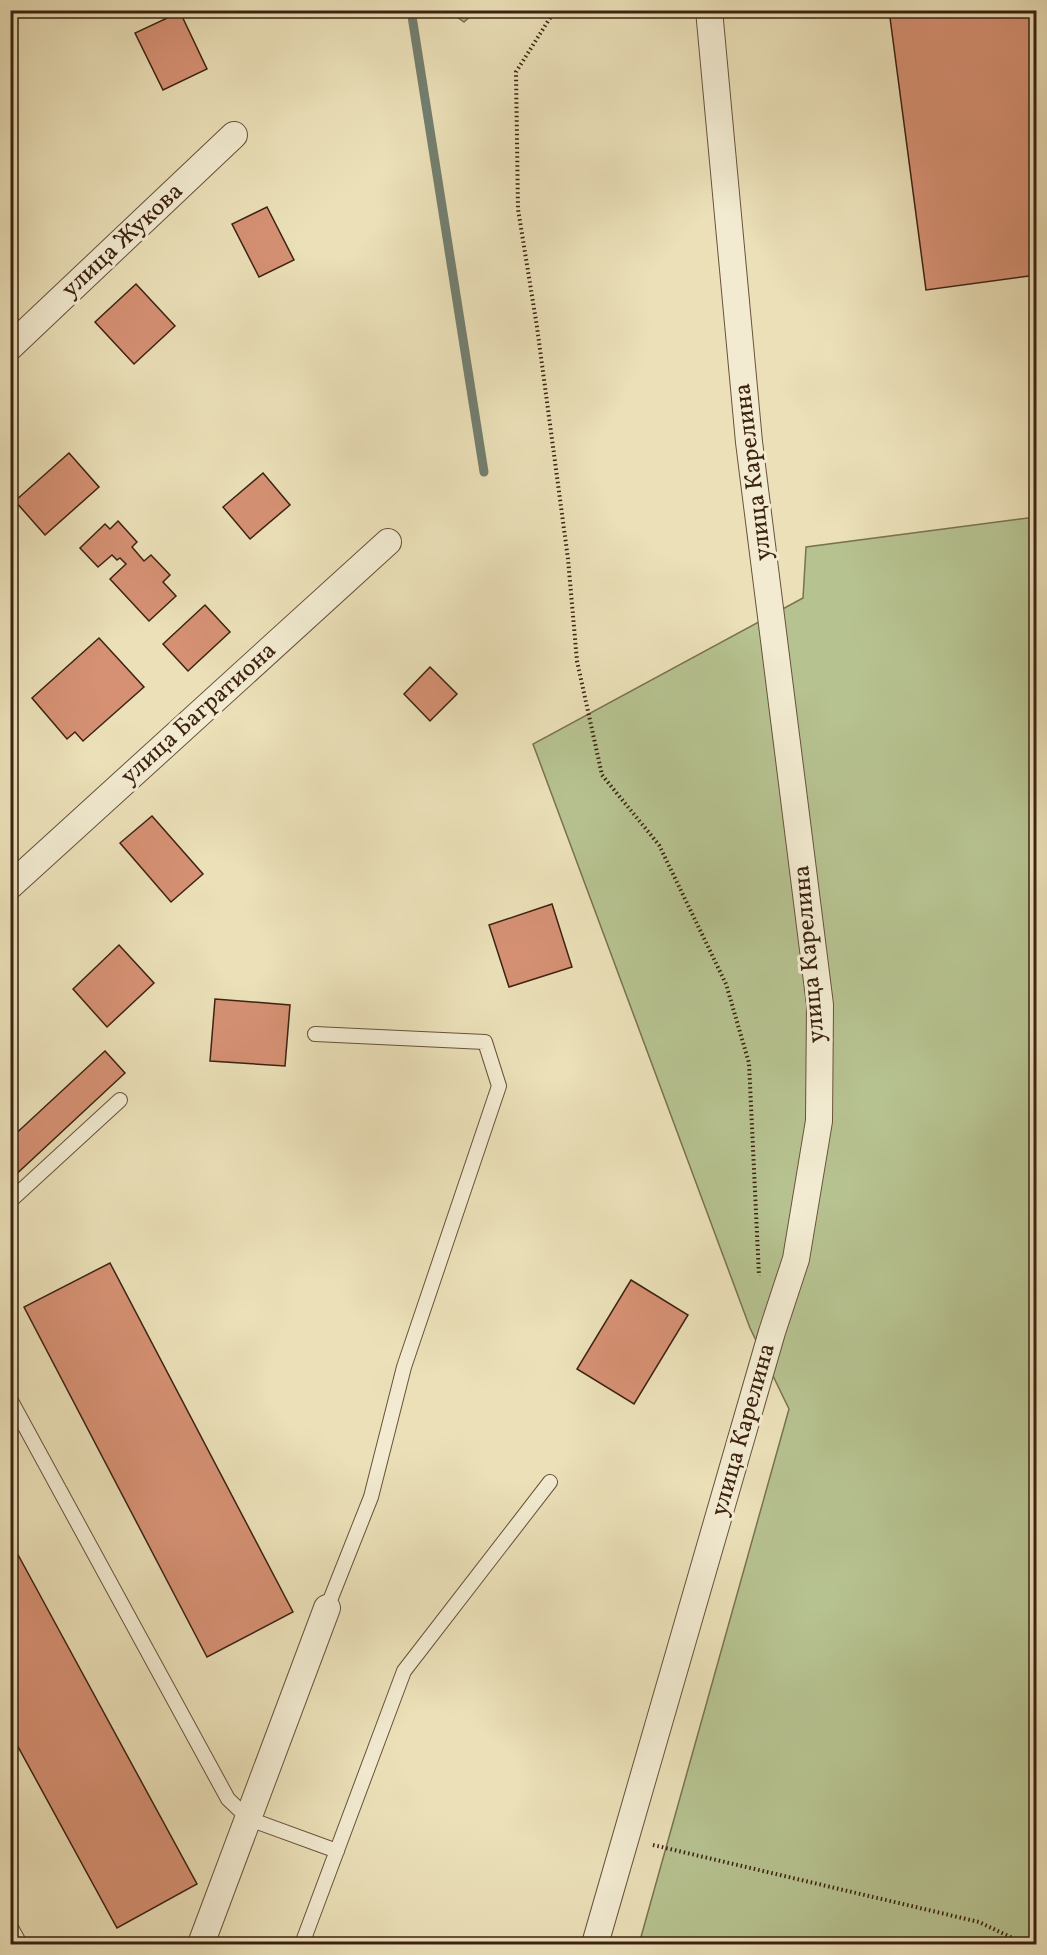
<svg xmlns="http://www.w3.org/2000/svg" width="1047" height="1955" font-family="Vollkorn,serif">
  <style>
    .green { fill: #b6c290; stroke: #797250; stroke-width: 1.5 }
    .lines { fill: none; stroke-linecap: round; stroke-linejoin: round }
    .stream { stroke: #737f70; stroke-width: 9 }
    .building { fill: #d69174; stroke: #3c2211; stroke-width: 1.5 }
    .lane-casing { stroke: #68523b; stroke-width: 16 }
    .street-casing { stroke: #68523b; stroke-width: 28 }
    .path { stroke: #3c2211; stroke-width: 4; stroke-dasharray: 1.5 3; stroke-linecap: butt }
    .lane { stroke: #f2ebd1; stroke-width: 14 }
    .street { stroke: #f2ebd1; stroke-width: 26 }
    .labels { text-anchor: middle; dominant-baseline: central; stroke-width: 6; stroke-linejoin: round; paint-order: stroke }
    .street-label { font-size: 24px; fill: #3c2211; stroke: #f2ebd1 }
  </style>
  <rect width="100%" height="100%" fill="#ebe0b8"/>
  <filter id="stains"><feTurbulence type="fractalNoise" baseFrequency=".00333" numOctaves="4"/><feColorMatrix values="0 0 0 0 .2 0 0 0 0 .09 0 0 0 0 .02 0 0 0 .5 -.17"/></filter>
  <radialGradient id="worn" r=".72"><stop offset=".6" stop-color="#630" stop-opacity="0"/><stop offset="1" stop-color="#630" stop-opacity=".3"/></radialGradient>
  <!-- green -->
  <path class="green" d="M449,11H476L464,22Z
    M1036,517V1944H639L789,1409L750,1328L533,744L803,598L806,547Z"/>
  <g class="lines">
    <!-- stream -->
    <path class="stream" d="M411,10L484,472"/>
  </g>
  <!-- building -->
  <path class="building" d="M889,10H1036V275L926,290Z
    M180,12L207,69L163,90L135,33Z
    M267,207L294,260L259,277L232,224Z
    M136,284L175,326L134,364L95,322Z
    M69,453L99,487L45,535L15,501Z
    M263,473L290,505L250,539L223,507Z
    M118,521L137,542L132,547L144,561L151,555L170,575L163,582L176,596L149,621L110,579L126,564L120,558L117,560L112,555L98,567L80,548L105,524L110,529Z
    M205,605L230,632L188,671L163,644Z
    M99,638L144,687L83,741L75,732L67,739L32,698Z
    M430,667L457,694L430,721L404,694Z
    M152,816L203,874L171,902L120,843Z
    M552,904L572,967L509,987L489,925Z
    M119,945L154,983L107,1027L73,989Z
    M215,999L290,1005L285,1066L210,1061Z
    M105,1051L125,1073L10,1180V1139Z
    M110,1263L293,1612L207,1657L24,1307Z
    M631,1280L688,1315L634,1404L577,1369Z
    M10,1540L197,1884L117,1928L10,1732Z"/>
  <g class="lines">
    <defs>
      <path id="lane" d="M315,1034L485,1042L499,1086L404,1367L371,1497L327,1608
        M10,1201L120,1100
        M10,1399L228,1799L249,1819L337,1851
        M10,1926L20,1944
        M302,1944L404,1671L550,1482"/>
      <path id="street" d="M10,347L234,135
        M10,886L388,542
        M201,1944L327,1608
        M595,1944L772,1332L796,1259L819,1121L820,1005L749,442L709,10"/>
    </defs>
    <!-- lane casing -->
    <use href="#lane" class="lane-casing"/>
    <!-- street casing -->
    <use href="#street" class="street-casing"/>
    <!-- path -->
    <path class="path" d="M555,10L516,72L518,209L537,327L568,559L577,661L602,775L659,845L726,984L749,1063L759,1276
      M653,1845L979,1922L1025,1944"/>
    <!-- lane -->
    <use href="#lane" class="lane"/>
    <!-- street -->
    <use href="#street" class="street"/>
  </g>
  <g class="labels">
    <!-- street labels -->
    <g class="street-label">
      <text transform="translate(123 241) rotate(-43)">улица Жукова</text>
      <text transform="translate(754 472) rotate(-97)">улица Карелина</text>
      <text transform="translate(199 714) rotate(-42)">улица Багратиона</text>
      <text transform="translate(810 954) rotate(-95)">улица Карелина</text>
      <text transform="translate(744 1430) rotate(-74)">улица Карелина</text>
    </g>
  </g>
  <!-- margin -->
  <rect width="1047" height="1955" fill="none" stroke="#ebe0b8" stroke-width="36"/>
  <rect x="12" y="12" width="1023" height="1931" fill="none" stroke="#3c2211" stroke-width="3"/>
  <rect x="18" y="18" width="1011" height="1919" fill="none" stroke="#3c2211" stroke-width="1.5"/>
  <rect width="100%" height="100%" filter="url(#stains)"/>
  <rect width="100%" height="100%" fill="url(#worn)"/>
</svg>
